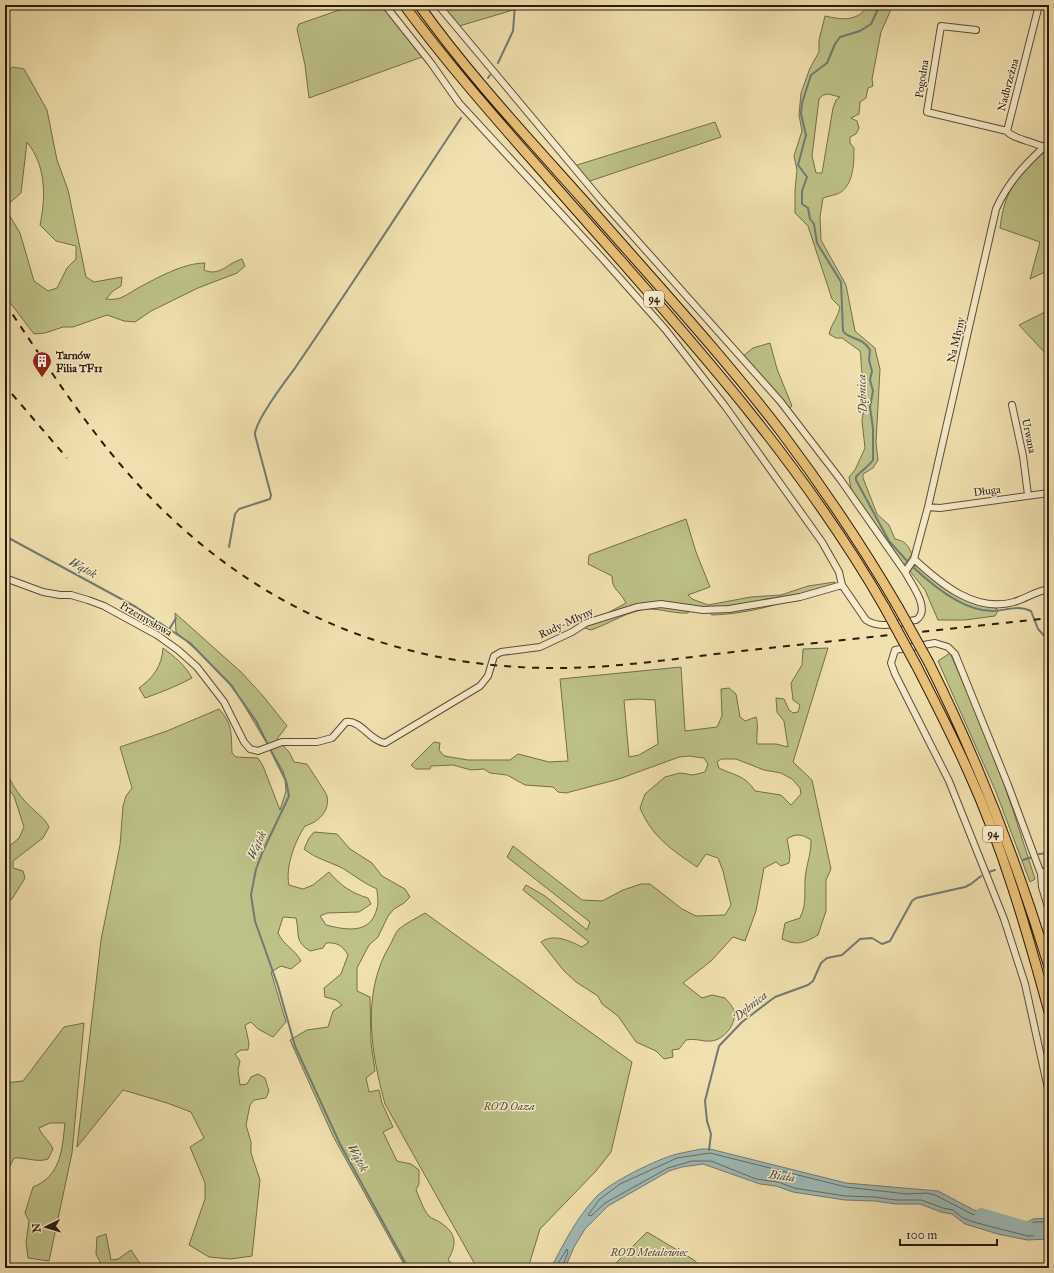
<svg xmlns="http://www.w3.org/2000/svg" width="1054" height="1273" font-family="'IM FELL Great Primer',serif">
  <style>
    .green { fill: #bdc188; stroke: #746e4a; fill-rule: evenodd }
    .water { fill: #9fbab6; stroke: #717a72 }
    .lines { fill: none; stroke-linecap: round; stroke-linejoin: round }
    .shore { stroke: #666a61; stroke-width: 1 }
    .stream { stroke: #717a72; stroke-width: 2 }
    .river { stroke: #9fbab6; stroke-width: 12 }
    .minor-casing { stroke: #5d4c35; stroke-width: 8 }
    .primary-casing { stroke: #2c1a0c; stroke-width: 11 }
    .minor { stroke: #f6ebcb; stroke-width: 6 }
    .primary { stroke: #e8c078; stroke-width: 9 }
    .rail { stroke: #2c1a0c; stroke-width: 2; stroke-dasharray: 7 7; stroke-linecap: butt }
    .primary-bridge-casing { stroke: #2c1a0c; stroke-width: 11; stroke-linecap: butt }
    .primary-bridge { stroke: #e8c078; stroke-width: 9 }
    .labels { text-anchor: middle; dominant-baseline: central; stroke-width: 3; stroke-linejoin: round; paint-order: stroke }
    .shield { fill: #f6ebcb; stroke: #695945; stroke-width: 1 }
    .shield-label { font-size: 10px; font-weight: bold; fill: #2c1a0c }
    .street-label { font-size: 11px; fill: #2c1a0c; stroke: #f6ebcb }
    .poi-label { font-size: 11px; font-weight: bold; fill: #2c1a0c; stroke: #f6ebcb; text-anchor: start }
    .park-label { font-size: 11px; font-style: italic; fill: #584c31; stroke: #f6ebcb }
    .water-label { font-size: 12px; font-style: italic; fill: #545248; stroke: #f6ebcb }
  </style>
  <rect width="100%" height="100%" fill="#f1e0af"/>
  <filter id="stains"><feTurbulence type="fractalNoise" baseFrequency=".005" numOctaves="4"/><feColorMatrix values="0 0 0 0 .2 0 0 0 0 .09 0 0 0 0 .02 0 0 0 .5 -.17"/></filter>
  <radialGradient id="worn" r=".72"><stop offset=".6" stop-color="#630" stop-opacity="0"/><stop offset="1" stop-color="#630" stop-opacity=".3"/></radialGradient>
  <!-- green -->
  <path class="green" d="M354,5H381L422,57L309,98L305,65L297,29L299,24Z
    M439,5H530L456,27Z
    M869,5H893L881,32L872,79L873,86L868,88L866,98L860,102L859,114L851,118L857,121L859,128L856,134L850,137V143L854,148C854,161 854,183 841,192C837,195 828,196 823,198L820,217L821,240L846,285L855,331L875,348L877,357L880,369L876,443L878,460L873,468L863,474V478L877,514L889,525L895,539C905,541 908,545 912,554L905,564H900L851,489L849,477L855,470L865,448L862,421L864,407L860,393L864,379C860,370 862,360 860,351L842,338H836L829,334C831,324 838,318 840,307L832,299L808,226L795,213V191L797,170L794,156L802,131L799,115L801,93L810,68L819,52V40L825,16C843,20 857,22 869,5ZM828,94L840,97L836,100L833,108L822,173H816L812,156L819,99L823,95Z
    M13,67L24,69L47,110L57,160L68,190L86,277L94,282L122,277L121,286L113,291L106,299C120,301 126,295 138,288C157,278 183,263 205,263L204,270C220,277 227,263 242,259L245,266L237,273L198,288L151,311L135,322L124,321L107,315L73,327H63L45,333L34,334L5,296V208L20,233L34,281L48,291L57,288L67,268L76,259V246L56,241L40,225C46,196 46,166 27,142L21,193L5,207V74Z
    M715,122L721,137L587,182L574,166Z
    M1049,148V270L1030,279L1040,242L1000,228C1005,187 1019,174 1049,148Z
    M1049,310V357L1019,325Z
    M770,343L777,369L792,406L788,410L742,357L753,348Z
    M686,519L696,552L710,587L688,595L692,599L708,605L751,597L781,595L808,586L835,582V586C795,599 754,614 712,615L707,611L691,608L688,613C675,614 662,609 649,609C629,610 609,624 591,630L582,627L626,603C620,590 612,591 612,576L588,564L589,555Z
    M917,565L957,596L975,604L996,608L998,611L995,616L965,620H938L925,590L910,571Z
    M175,613L241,672L263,696L287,726L277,739L289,752L294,762L307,764C310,769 327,794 327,796C330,812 318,822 305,826C295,841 285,867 289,885L303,889L313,885L329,872C340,885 351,893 368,898L371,904L359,912L327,913L320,916L326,925C346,930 371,935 377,908C379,903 377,895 377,889C365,884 355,876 344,869C331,862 316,859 304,849L309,838L314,832L337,834L350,849L372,863L382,876L405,889L410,897L404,903L394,909L388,916L378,937L369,945L357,968V991L370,997L371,1043L375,1071L366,1078L369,1092L379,1090L382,1103L393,1127L383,1132L397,1161L411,1164L419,1170V1184L416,1190C420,1198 423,1210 429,1216C432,1219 437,1220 441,1223C457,1234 457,1244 448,1260L457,1268H406L333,1136L290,1040L307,1030L328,1027L333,1011L342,1005L336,1000L325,997L324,988L341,974L348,955C343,946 337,942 326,943L323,948L310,951C294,941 300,935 296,918L283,917L278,933C285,947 294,948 301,961L291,969L281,966L271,972L286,1022L273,1037L258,1029L251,1022L245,1025L249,1043L248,1050H241L235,1054L240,1061L238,1070L240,1085L247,1084L251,1077L258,1074L265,1078L269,1091L266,1098L254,1100L250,1105L246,1125L251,1142V1153L260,1180L252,1256L231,1259L209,1257L189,1245L205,1199V1183L190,1147L204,1138L191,1112L167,1103L123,1090L77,1147L101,940L120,845L123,806L126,796L132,788L120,747L167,731L219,709C233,724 231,734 232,753L236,757L258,758L263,766L280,810L286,791L285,778L283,771L269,747L232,685L195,649L176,632Z
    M163,648C175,657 185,665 192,678C177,686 162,692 145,698L139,688C153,678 162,666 163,648Z
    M828,648L793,762L812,780L831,869L826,880V911L818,935C804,943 797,946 782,939L785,923L800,918C808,902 803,888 806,872C808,859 811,854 811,840C802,834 796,833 787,839L790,855L789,863L781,866L776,862L764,868L756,911L745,941L733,937L711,961L683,983L702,998L712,995L725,998C728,1001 733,1007 734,1011C737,1024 724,1040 711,1041C703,1042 697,1038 686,1040L679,1049L672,1050L673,1057L664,1059L656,1051L636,1042L618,1016L602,1004L598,996L576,982L564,971L541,942C554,933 570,941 582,947L589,942L523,890L526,885L545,896L587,930L590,922L507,857L513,846L582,900L602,901L623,890L641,884H650L682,909L696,916L725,915L731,905L723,871L718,858L706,854L697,867C672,850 652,837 640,808L645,794L665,777L680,773L693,775L705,772L708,764L704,758L689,756L679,757L619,779L566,793L558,792L553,787L525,785L507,775L490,773L484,769L471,770L453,765L431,766L430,769H416L411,765L434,742L440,743L439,750L444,756L468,760H510L518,754L549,762L568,761L560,679L681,667L685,731L717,727L722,716L721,689L729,688L736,694L740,717L745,721L756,717C759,726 756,735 757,744H776L788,747L784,721L777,712L776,698L784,699L789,710L793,713L798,712L800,705L793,700L791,683L802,665L803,649ZM639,699L655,700L658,744L639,755L629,757L624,700ZM721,759H736L764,770L781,773L792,779L800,788L801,794L791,805L781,795L755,791C745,775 735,776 719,768L717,762Z
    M950,653L986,735L1012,807L1035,879L1030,882L996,792L938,661Z
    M5,767C11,785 21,799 35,811C41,817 45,819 49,827L43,838L13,861V868L23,871L25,878L12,899L5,902V850L19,838L24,827L14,796L5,785Z
    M425,913L632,1062L611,1152L596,1171L540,1229L528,1268H477L385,1104C371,1053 361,993 390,945C393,940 395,933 399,929C406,923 417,918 425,913Z
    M84,1023L72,1153L49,1261L28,1258L26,1242L29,1221L25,1213L33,1187C61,1176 62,1150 65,1123H50L39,1128C42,1136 49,1140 53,1149L48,1159C37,1163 26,1157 14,1158L5,1176V1083L23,1081L64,1027Z
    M647,1232L694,1260L702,1268H611Z
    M106,1234L111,1260L118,1259L131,1250L139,1262L148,1268L102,1266L96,1254L97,1237Z"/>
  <!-- water -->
  <path class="water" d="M701,1149H710L846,1183L938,1191L974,1210L988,1213L995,1218L1017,1225L1025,1223L1033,1219L1049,1218V1239L1027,1240L998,1234L965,1224L952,1214L941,1212L920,1204H896L875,1201L845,1200L793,1192L776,1186L760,1184L703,1164L682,1167L669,1171L608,1206L585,1229L574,1247L565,1268H551C564,1243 577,1217 597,1196C611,1182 657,1159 677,1154C685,1152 693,1151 701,1149Z"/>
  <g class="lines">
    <!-- shore -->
    <path class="shore" d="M1049,1222H1034L1026,1227L1016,1228L994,1222L986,1217L972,1214L935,1195L927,1193L907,1194L846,1187L710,1153L677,1158L620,1184L600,1199L588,1215L591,1216L605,1203L668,1168L692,1161H711L756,1179L778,1182L794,1188L845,1196L875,1197L896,1200H921L943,1208L953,1210L963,1218L977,1223L1028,1236L1049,1235
      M555,1268L567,1249L568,1252L562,1268"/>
    <!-- stream -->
    <path class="stream" d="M880,5L871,24L860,31L840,37L835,44L827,63L811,75L802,103L801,114L806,135L798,165L807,177L802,191V204L808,208L810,219L814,224L817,243L841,282L843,331C849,340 862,336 870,350L869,360L872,371L870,380L873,391L870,407L873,429V460C868,467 861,471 856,477V480L889,541L908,562
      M498,63L513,31L515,5
      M488,78L490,75
      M5,536L136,607L190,643L230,684L256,721L286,781L289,796L263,851L256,869L251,895L255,921L278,986L295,1046L340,1144L408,1268
      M229,547L235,514L239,509L270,499L271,495L255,435C254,422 286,380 295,368C352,285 406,201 461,118
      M913,567C932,585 964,611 992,611C1006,611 1017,604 1031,611L1038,629L1049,641
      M170,628L176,618
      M1039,854L1049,853
      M1023,860L1032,857
      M989,872L995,870
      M709,1150L711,1134L707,1121L705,1101L719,1046L742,1022L775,997L808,985L813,981L821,963L827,958L842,955L860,939L872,938L882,944L890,941L912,901L916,898L965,887L971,884L981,876"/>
    <!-- river -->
    <path class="river" d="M981,1214L1039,1231L1049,1227"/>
    <defs>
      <path id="minor" d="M385,5L431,63L459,103L602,258L665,329L725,406L822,542L839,572L842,585
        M438,5L601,200L780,401L840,479L905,572
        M1039,5L1007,131C1011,138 1034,142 1043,147
        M976,30L941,26L927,112L1007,131
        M1012,405L1023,456L1028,495
        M928,507L940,508L1049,493
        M914,559C941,584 975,613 1014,602C1027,598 1036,591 1049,589
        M5,578L43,592L60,595H71L88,600L104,606L157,635L178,650L197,667L224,702L244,742L250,749L258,751L282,742H317L332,738L346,722C361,720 370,741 385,743L480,686L488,676L494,656L501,652L540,647L572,632L586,623L637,607L661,604L703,610L729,609L800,597L842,585L866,620C881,630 900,622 916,620C932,610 911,584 905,572L914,559L928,507L996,209C1009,180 1026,164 1049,142
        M1041,874L1049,869
        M1049,911L1042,887L1041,874L1008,785L955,654L948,647L935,643L895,650L891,663L895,674L949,781L1004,919L1025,984L1049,1093"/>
      <path id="primary" d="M404,5C449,66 498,121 548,178C668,315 794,449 885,608
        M419,5C469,75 529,139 586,203C652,279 721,353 782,433C824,489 863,547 898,607
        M929,663C978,761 1017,862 1049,967
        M916,665C934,700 952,735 968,771C1003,848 1027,931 1049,1012"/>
    </defs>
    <!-- minor casing -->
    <use href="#minor" class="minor-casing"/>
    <!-- primary casing -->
    <use href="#primary" class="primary-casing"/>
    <!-- minor -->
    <use href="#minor" class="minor"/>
    <!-- primary -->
    <use href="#primary" class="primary"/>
    <!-- rail -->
    <path class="rail" d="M5,303C54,376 101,451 165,512C270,614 402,667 549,668C616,669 684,657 751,650C850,639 950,629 1049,618
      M12,394L67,458"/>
    <defs>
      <path id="primary-bridge" d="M898,607L929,663
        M885,608L916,665"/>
    </defs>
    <!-- primary-bridge casing -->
    <use href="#primary-bridge" class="primary-bridge-casing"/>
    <!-- primary-bridge -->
    <use href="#primary-bridge" class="primary-bridge"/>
  </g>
  <!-- icons -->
  <defs>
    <symbol id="building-pin" viewBox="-11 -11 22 30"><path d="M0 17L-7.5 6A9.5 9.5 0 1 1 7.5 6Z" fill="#8f2418" stroke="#f6ebcb"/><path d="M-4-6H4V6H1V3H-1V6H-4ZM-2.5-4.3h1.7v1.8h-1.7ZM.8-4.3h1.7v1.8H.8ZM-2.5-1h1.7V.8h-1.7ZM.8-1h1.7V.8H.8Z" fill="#fff"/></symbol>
  </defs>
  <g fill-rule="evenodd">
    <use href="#building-pin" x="31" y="350" width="22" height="30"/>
  </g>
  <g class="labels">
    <!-- shield labels -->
    <g class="shield">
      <rect x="644" y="291" width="20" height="16" rx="3"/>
      <rect x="983" y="826" width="20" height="16" rx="3"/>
    </g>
    <g class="shield-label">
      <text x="654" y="299">94</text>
      <text x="993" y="834">94</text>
    </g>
    <!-- street labels -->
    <g class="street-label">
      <text transform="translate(922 79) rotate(-81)">Pogodna</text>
      <text transform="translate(1008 85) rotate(-75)">Nadbrzeżna</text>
      <text transform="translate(956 340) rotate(-77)">Na Młyny</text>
      <text transform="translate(1029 436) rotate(78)">Urwana</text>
      <text transform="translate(987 491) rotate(-8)">Długa</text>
      <text transform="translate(146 619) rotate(30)">Przemysłowa</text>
      <text transform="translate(566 623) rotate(-25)">Rudy-Młyny</text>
    </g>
    <!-- poi labels -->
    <g class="poi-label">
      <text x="56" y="355">Tarnów<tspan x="56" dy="13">Filia TF11</tspan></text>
    </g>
    <!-- park labels -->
    <g class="park-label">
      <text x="509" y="1106">ROD Oaza</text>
      <text x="649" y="1252">ROD Metalowiec</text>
    </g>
    <!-- water labels -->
    <g class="water-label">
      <text transform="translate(862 394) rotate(-92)">Dębnica</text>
      <text transform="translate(83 568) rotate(28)">Wątok</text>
      <text transform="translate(257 845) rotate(-66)">Wątok</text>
      <text transform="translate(750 1006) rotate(-39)">Dębnica</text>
      <text transform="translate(358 1158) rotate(61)">Wątok</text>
      <text transform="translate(782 1176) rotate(9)">Biała</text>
    </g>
  </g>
  <!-- margin -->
  <rect width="1054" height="1273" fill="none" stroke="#f1e0af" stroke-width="20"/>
  <rect x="6" y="6" width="1042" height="1261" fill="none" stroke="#2c1a0c" stroke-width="2"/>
  <rect x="10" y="10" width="1034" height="1253" fill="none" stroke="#2c1a0c"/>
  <!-- north arrow -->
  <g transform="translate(46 1227) rotate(265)" stroke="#f6ebcb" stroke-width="3" paint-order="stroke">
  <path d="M0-3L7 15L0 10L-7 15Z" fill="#2c1a0c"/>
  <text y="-6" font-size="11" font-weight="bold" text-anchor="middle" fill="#2c1a0c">N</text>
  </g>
  <!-- scale -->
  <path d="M900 1239v6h97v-6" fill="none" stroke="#2c1a0c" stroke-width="2"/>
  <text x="906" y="1239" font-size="12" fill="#2c1a0c" stroke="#f6ebcb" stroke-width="3" paint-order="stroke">100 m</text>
  <rect width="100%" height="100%" filter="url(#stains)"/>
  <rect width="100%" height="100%" fill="url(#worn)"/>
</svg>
